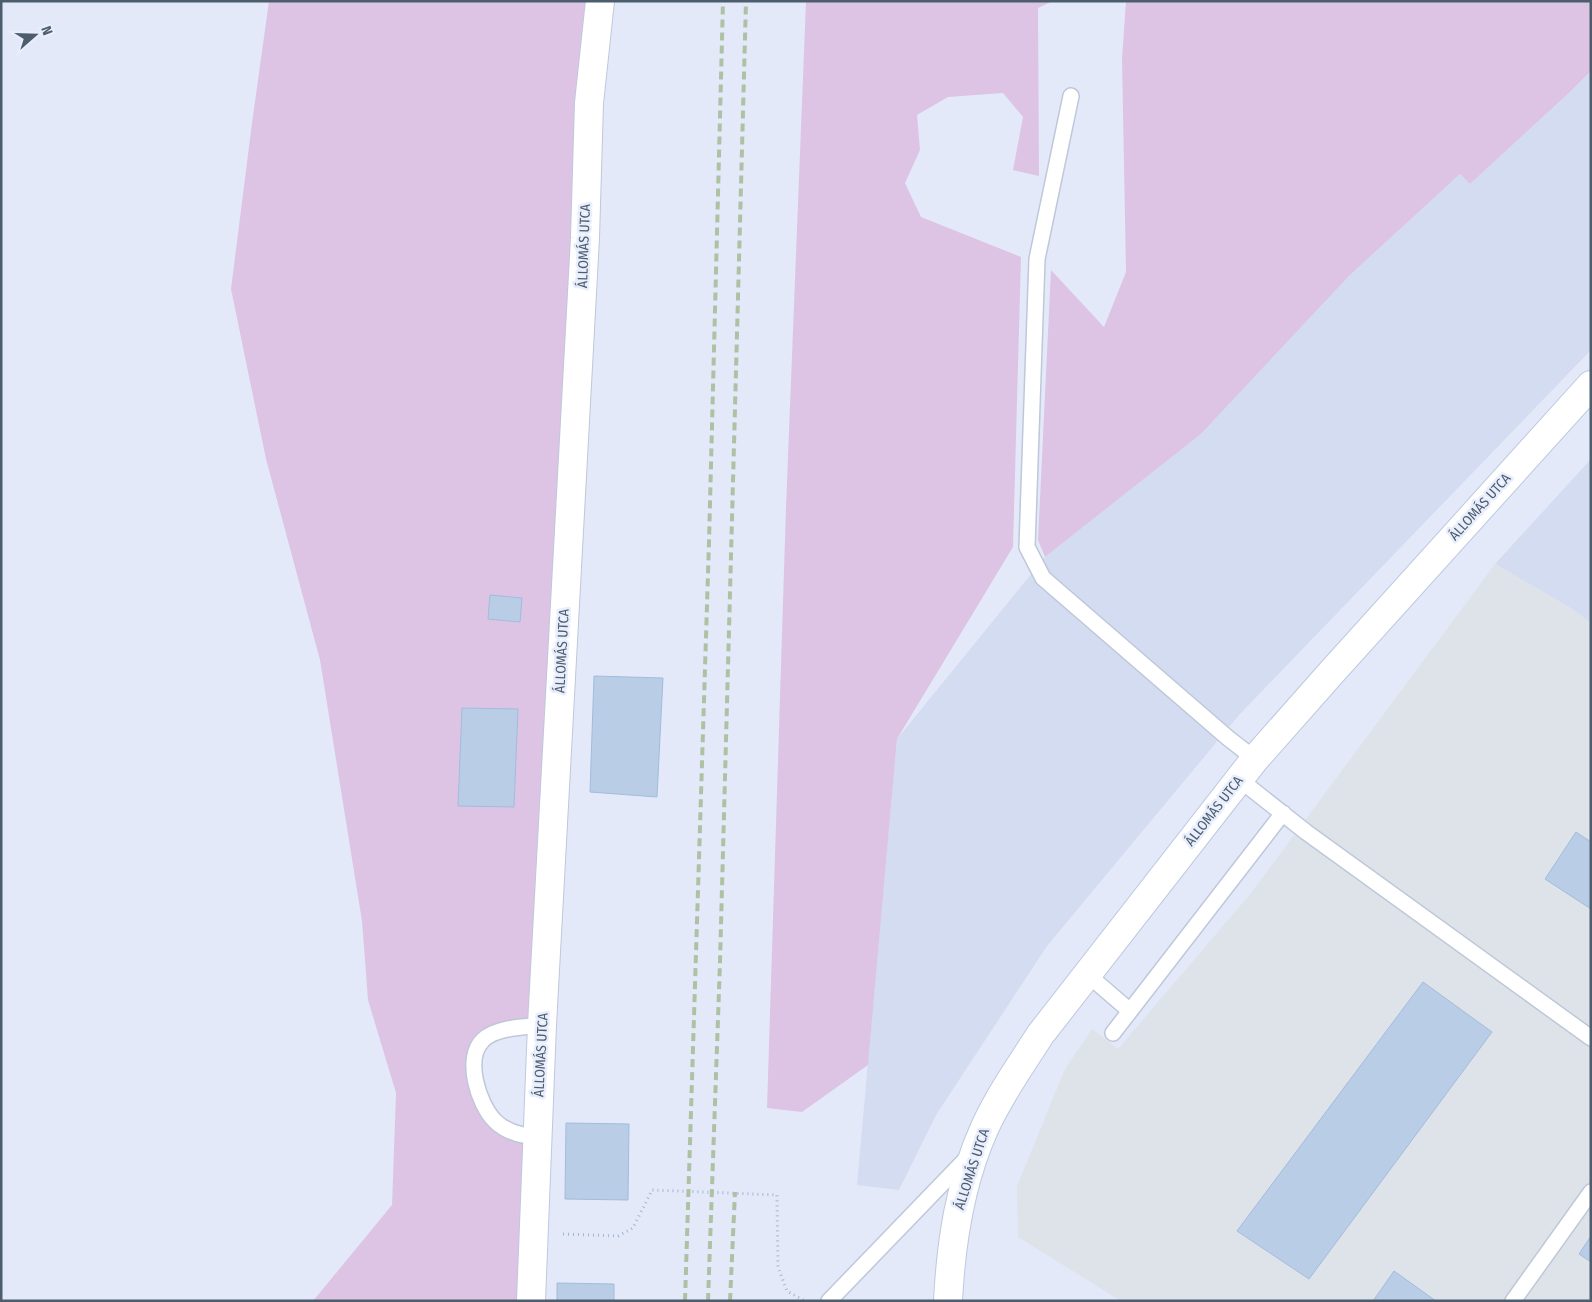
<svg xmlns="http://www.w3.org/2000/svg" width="1592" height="1302" font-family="'Fira Sans Condensed',sans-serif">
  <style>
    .residential { fill: #d3dcf0 }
    .industrial { fill: #dee2e9 }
    .green { fill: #ddc4e5 }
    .building { fill: #b9cde6; stroke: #a1bcdc }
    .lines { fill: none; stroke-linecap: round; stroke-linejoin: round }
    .lane-casing { stroke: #bec8d9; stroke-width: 18 }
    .street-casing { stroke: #bec8d9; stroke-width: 30 }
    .secondary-casing { stroke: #bcc9de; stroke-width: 30 }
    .path { stroke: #a2b7d0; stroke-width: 3; stroke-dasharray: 1 4; stroke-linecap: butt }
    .lane { stroke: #fff; stroke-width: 15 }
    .street { stroke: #fff; stroke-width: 28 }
    .secondary { stroke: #fff; stroke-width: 28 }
    .rail { stroke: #adc1a4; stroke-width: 4; stroke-dasharray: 8 5; stroke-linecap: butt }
    .labels { text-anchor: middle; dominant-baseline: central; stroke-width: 5; stroke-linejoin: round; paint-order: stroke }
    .street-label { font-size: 14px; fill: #4c5d6e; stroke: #e9eefd }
  </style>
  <rect width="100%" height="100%" fill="#e4e9f9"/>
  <!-- residential -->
  <path class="residential" d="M1591,71V350L1239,715L1047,946L936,1115L899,1190L857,1185L897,739L1045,557L1201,434L1350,275L1460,174L1470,184L1571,91Z
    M1591,459V623L1569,607L1495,564Z"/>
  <!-- industrial -->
  <path class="industrial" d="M1495,564L1569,607L1591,623V1301H1121L1018,1237L1017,1186L1065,1069L1092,1029L1118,1049L1251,893Z"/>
  <!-- green -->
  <path class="green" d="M269,1H600L542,1025L514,1028L475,1051L484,1105L524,1136L528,1301H313L392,1205L396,1093L368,1000L362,921L320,660L266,459L231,289L252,123Z
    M806,1H1053L1038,8L1039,176L1013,170L1023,117L1003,93L948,97L917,115L920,150L905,183L921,217L1021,257L1013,547L897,739L868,1065L802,1112L767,1108L786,507Z
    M1126,1H1591V71L1571,91L1470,184L1460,174L1350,275L1201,434L1045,557L1038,540L1051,270L1104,327L1126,272L1122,59Z"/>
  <!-- building -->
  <path class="building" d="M490,595L522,598L520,622L488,619Z
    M594,676L663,678L657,797L590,792Z
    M462,708L518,709L514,807L458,806Z
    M1576,832L1591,842V909L1545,879Z
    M1423,982L1492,1032L1309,1279L1237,1231Z
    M566,1123L629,1124L628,1200L565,1199Z
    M1591,1236V1262L1579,1254Z
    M1394,1271L1436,1301H1373Z
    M557,1283L614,1284V1301H557Z"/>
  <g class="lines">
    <defs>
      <path id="lane" d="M1071,96L1037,259L1027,547L1043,578L1228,738L1255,759
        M1239,779L1306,832L1591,1038
        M1087,974L1130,1011
        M1113,1033L1283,813
        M537,1137C522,1136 506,1132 495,1121C478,1104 464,1058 483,1040C496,1027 526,1027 542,1025
        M829,1301L967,1158
        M1513,1301L1591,1192"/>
      <path id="street" d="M542,1025L585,238L589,103L600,1"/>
      <path id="secondary" d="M531,1301L542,1025
        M948,1301C951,1241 960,1182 985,1127C1000,1094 1021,1065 1040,1035L1255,759L1331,673L1591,385"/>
    </defs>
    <!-- lane casing -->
    <use href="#lane" class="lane-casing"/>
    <!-- street casing -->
    <use href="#street" class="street-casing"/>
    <!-- secondary casing -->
    <use href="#secondary" class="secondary-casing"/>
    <!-- path -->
    <path class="path" d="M563,1234L618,1236L633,1228L652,1190L777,1195L778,1267L787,1291L805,1301"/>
    <!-- lane -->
    <use href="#lane" class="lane"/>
    <!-- street -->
    <use href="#street" class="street"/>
    <!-- secondary -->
    <use href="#secondary" class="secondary"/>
    <!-- rail -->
    <path class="rail" d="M685,1301L709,542L723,1
      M708,1301L720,962L746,1
      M730,1301L735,1192"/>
  </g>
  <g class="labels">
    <!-- street labels -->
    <g class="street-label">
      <text transform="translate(584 246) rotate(-88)">ÁLLOMÁS UTCA</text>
      <text transform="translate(1480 507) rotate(-48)">ÁLLOMÁS UTCA</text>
      <text transform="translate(562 651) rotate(-87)">ÁLLOMÁS UTCA</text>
      <text transform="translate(1214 811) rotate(-52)">ÁLLOMÁS UTCA</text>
      <text transform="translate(541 1055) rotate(-87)">ÁLLOMÁS UTCA</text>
      <text transform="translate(972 1169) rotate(-72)">ÁLLOMÁS UTCA</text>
    </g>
  </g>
  <!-- border -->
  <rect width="1592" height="1302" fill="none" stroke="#4c5d6e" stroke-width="5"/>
  <!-- north arrow -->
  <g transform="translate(35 35) rotate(70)" stroke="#e9eefd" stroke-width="4" paint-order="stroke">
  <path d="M0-4L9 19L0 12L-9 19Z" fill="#4c5d6e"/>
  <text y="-8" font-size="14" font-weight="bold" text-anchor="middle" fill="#4c5d6e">N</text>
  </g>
</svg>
